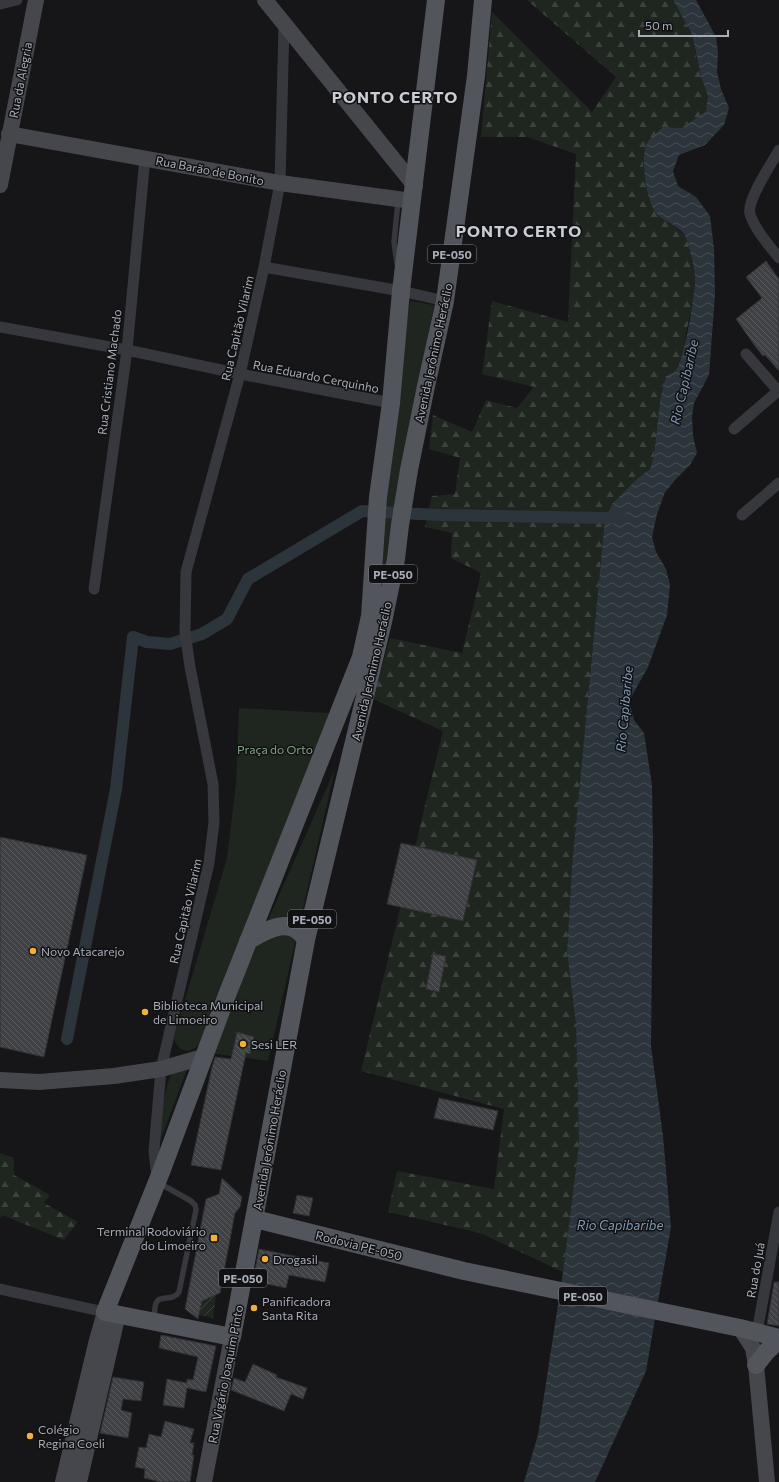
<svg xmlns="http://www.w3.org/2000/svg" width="779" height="1482" font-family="Commissioner,sans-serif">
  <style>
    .forest { fill: url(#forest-firs) }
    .park { fill: #1e261f }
    .garden { fill: url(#garden-furrows) }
    .water { fill: url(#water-waves) }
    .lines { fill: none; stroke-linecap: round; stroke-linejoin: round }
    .canal { stroke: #2c353c; stroke-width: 12 }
    .building { fill: url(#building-back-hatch); stroke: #303034 }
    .lane { stroke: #37383d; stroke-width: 5.5 }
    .street { stroke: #37383d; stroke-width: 11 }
    .secondary { stroke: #45474d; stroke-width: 16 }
    .primary { stroke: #53555c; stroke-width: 18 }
    .poi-dot { fill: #f2b134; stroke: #111113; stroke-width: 1.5 }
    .labels { text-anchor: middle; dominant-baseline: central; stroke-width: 3; stroke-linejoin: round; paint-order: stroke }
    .shield { fill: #111113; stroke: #7b7e86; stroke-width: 1 }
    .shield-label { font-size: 11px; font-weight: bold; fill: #a8adb8 }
    .street-label { font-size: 12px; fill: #a8adb8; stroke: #111113 }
    .park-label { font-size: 12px; fill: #7fa381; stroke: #111113 }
    .poi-label { font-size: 12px; fill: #a8adb8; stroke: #111113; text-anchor: start }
    .water-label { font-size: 13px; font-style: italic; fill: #7f9bb3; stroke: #111113 }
    .district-label { font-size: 16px; font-weight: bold; letter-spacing: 1px; fill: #c9ccd4; stroke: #111113 }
  </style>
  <defs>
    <pattern id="forest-firs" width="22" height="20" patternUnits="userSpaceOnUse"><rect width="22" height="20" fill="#1e261f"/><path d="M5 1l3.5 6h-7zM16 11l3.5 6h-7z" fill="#3c433d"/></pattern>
    <pattern id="garden-furrows" width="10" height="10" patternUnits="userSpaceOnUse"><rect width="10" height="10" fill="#1e261f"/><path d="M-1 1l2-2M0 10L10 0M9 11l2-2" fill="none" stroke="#3c433d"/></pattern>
    <pattern id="water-waves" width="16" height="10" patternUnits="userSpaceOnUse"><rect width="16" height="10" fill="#2c353c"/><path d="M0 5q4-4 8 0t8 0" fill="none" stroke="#485056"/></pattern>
    <pattern id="building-back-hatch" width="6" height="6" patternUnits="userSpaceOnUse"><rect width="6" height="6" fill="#404145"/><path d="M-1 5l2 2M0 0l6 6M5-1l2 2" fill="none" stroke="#595a5e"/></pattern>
  </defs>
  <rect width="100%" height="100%" fill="#161618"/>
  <!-- forest -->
  <path class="forest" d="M527,0H673L692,34L696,56L708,96L706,111L682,128L663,127L643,163L645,181L657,214L675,227L687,238L695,278L693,303L686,332L683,356L676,370L666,376L660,400L654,456L650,469L637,479L613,503L605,518L572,866L567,951L576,1025L579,1144L563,1272L480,1233L388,1212L397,1171L494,1189L504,1109L361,1071L443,731L373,699L390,638L462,653L481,573L451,558L452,533L425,527L432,496L455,494L460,458L429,449L433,415L472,432L486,400L517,408L534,387L482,374L492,301L568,322L576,154L527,137H481L492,12L592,112L616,77Z
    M0,1153L14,1158V1175L50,1195L44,1203L78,1222L64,1240L2,1215L0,1219Z"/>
  <!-- park -->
  <path class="park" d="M410,301L434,305L384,575L381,557L384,489Z
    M239,708L329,713L199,1044C190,1056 176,1051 174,1037L227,858L236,783Z
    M335,769L268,1061L209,1053Z
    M175,1068L187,1069L161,1139C159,1122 165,1081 175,1068Z"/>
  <!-- garden -->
  <path class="garden" d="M216,1295L213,1318L199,1315L202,1301Z"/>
  <!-- water -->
  <path class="water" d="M673,0H696L716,37L718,53L717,72L721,89L729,108L724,125L705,145L679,155L673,171L678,186L696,197L710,216L714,249L715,294L709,375L694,403L692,416L693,436L697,453L690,465L677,478L665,492L657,514L652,537L656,552L666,569L670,585L667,615L648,667L629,701L634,720L644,733L652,785L653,843L651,1046L663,1136L671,1227L646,1371L595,1482H524L538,1435L563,1272L579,1144L576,1025L567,951L572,866L605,518L613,503L637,479L650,469L654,456L660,400L666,376C669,374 674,372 676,370C684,362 696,291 695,278C695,271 689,247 687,240C683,227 666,223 657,214C646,202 639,156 648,142C651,136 659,132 663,127L682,128L706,111L708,96L701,76L692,34Z"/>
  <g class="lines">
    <!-- canal -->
    <path class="canal" d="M67,1039L116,789L133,637L147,642L170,644L202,634L227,619L248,579L362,511L439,515L605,518L621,517"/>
  </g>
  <!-- building -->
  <path class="building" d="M766,261L779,279V371L765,355L763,356L755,346L736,319L762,298L746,277Z
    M0,837L87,855L44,1057L0,1047Z
    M401,843L477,860L463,921L387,904Z
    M433,954L446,956L439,992L426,989Z
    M237,1032L254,1037L250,1054L246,1053L221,1170L191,1165L212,1067L215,1057L231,1059Z
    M439,1098L498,1111L493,1130L434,1118Z
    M222,1178L242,1197L240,1207L235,1213L220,1293L202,1301L198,1319L185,1309L206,1199L219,1194Z
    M297,1195L313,1198L309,1216L293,1213Z
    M259,1249L329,1263L325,1282L289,1275L286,1288L253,1281Z
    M774,1282H779V1326L767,1324Z
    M161,1335L216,1346L206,1392L187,1388L184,1408L163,1405L167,1379L187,1383V1379L193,1380L198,1357L159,1348Z
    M253,1364L277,1375L276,1377L307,1388L303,1399L291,1394L284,1411L231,1390L234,1378L245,1382Z
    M113,1377L144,1382L141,1401L123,1399L121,1410L132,1413L128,1438L100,1433Z
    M165,1421L194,1429L190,1443H194L192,1455H194L190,1482H157V1481L144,1478L145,1469L135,1467L139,1447L146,1448L149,1434L161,1437Z"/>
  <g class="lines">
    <!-- lane -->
    <path class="lane" d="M397,264L394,242L398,201
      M155,1319C152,1286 170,1306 179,1292L196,1210L195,1205L191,1201L159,1183"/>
    <!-- street -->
    <path class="street" d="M0,4L17,0
      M779,150C772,163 746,201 750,214C755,230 769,245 779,258
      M264,267L401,291L445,301
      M0,327L127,350L240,374L391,403
      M746,354L779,392
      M734,429L778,391
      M742,515L779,483
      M94,589L127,350L145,158
      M157,1177L154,1151L161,1069L209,863L214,822L213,784L190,667L185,632L186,572L240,374L264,267L280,183L284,24
      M0,1289L105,1312
      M757,1332L779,1212"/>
    <!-- secondary -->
    <path class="secondary" d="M265,0L415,186
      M9,134L280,183L412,201
      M0,185L36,0
      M0,1080L39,1082L114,1076L161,1069L203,1057
      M740,1328L753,1348L756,1365L767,1482
      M63,1482L96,1344L105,1312
      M79,1482L118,1314
      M204,1482L232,1337"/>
    <!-- primary -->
    <path class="primary" d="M436,0L401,291L391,403L378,497L370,616L361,657L227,995L161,1172L105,1312L232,1337L306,940L383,622L396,559L400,525L409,470L426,386L445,301L476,76L483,0
      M248,941C267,929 292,915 306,940
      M255,1219L464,1271L740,1328L779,1338
      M756,1365L767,1351L779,1340"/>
  </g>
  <!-- markers -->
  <g class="poi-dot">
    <circle cx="33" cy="951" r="4"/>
    <circle cx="145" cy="1012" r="4"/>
    <circle cx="243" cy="1044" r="4"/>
    <rect x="210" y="1234" width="8" height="8" rx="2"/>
    <circle cx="265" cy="1259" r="4"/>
    <circle cx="254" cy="1308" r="4"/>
    <circle cx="30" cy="1436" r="4"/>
  </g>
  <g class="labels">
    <!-- shield labels -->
    <g class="shield">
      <rect x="428" y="245" width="48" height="18" rx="3"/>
      <rect x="369" y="565" width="48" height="18" rx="3"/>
      <rect x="288" y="910" width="48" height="18" rx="3"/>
      <rect x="219" y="1269" width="48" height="18" rx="3"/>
      <rect x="559" y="1287" width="48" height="18" rx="3"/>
    </g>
    <g class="shield-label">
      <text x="452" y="254">PE-050</text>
      <text x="393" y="574">PE-050</text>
      <text x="312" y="919">PE-050</text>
      <text x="243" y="1278">PE-050</text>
      <text x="583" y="1296">PE-050</text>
    </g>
    <!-- street labels -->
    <g class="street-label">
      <text transform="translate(20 80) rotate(-79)">Rua da Alegria</text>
      <text transform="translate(210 170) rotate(11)">Rua Barão de Bonito</text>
      <text transform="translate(237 328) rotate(-77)">Rua Capitão Vilarim</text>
      <text transform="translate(433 353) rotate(-78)">Avenida Jerônimo Heráclio</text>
      <text transform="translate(109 372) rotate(-83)">Rua Cristiano Machado</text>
      <text transform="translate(316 376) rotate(11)">Rua Eduardo Cerquinho</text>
      <text transform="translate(371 671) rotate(-77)">Avenida Jerônimo Heráclio</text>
      <text transform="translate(185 911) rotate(-77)">Rua Capitão Vilarim</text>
      <text transform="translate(269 1140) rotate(-80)">Avenida Jerônimo Heráclio</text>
      <text transform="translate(359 1245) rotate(14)">Rodovia PE-050</text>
      <text transform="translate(755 1270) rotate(-80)">Rua do Juá</text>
      <text transform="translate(225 1374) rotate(-79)">Rua Vigário Joaquim Pinto</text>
    </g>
    <!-- park labels -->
    <g class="park-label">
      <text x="275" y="749">Praça do Orto</text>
    </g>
    <!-- poi labels -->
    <g class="poi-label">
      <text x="41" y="951">Novo Atacarejo</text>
      <text x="153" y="1005">Biblioteca Municipal<tspan x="153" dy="14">de Limoeiro</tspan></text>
      <text x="251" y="1044">Sesi LER</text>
      <text x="206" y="1231" text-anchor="end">Terminal Rodoviário<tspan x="206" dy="14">do Limoeiro</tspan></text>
      <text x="273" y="1259">Drogasil</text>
      <text x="262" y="1301">Panificadora<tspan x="262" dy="14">Santa Rita</tspan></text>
      <text x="38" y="1429">Colégio<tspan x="38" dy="14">Regina Coeli</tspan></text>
    </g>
    <!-- water labels -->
    <g class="water-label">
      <text transform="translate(684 382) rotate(-77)">Rio Capibaribe</text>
      <text transform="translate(624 709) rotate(-85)">Rio Capibaribe</text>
      <text x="620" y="1225">Rio Capibaribe</text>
    </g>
    <!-- district labels -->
    <g class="district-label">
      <text x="395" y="96">PONTO CERTO</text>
      <text x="519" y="230">PONTO CERTO</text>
    </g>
  </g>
  <!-- scale -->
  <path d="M639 30v6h89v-6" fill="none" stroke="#a8adb8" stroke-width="2"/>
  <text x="645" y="30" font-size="12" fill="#a8adb8" stroke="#111113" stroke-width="3" paint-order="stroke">50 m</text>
</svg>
